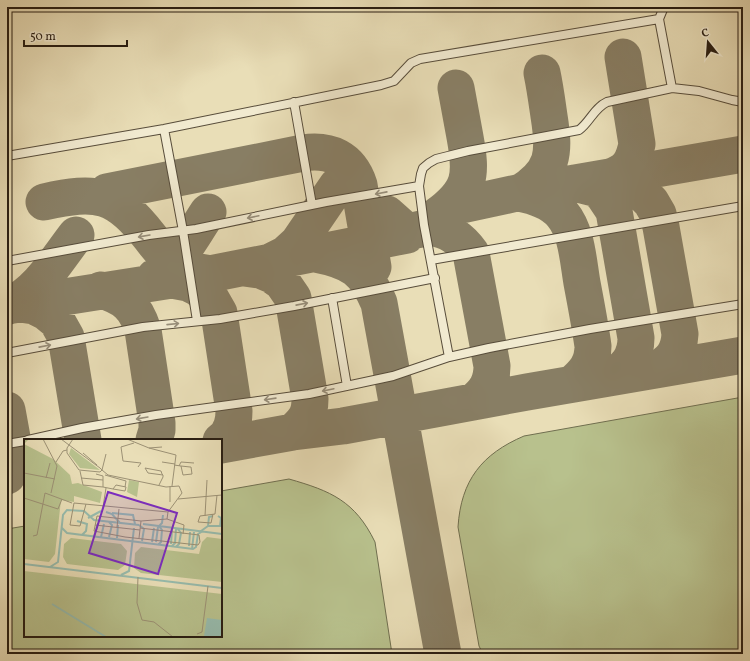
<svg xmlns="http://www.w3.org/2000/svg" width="750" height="661" font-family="Vollkorn,serif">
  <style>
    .green { fill: #b8c18d; stroke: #706f50 }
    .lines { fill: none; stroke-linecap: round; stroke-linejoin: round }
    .taxiway { stroke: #887e64; stroke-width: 37 }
    .lane-casing { stroke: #584d3b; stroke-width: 10 }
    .lane { stroke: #f1ead0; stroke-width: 8 }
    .oneway { stroke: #978e7a }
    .inset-river { fill: none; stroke: #97bcae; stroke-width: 2 }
    .inset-road { fill: none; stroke: #9c9175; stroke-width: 1 }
    .view { fill: #7b2cbf; fill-opacity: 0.15; stroke: #7b2cbf; stroke-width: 2 }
    .inset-edge { fill: none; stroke: #281d12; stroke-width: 2 }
  </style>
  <rect width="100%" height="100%" fill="#e9deb7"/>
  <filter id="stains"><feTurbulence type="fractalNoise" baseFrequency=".005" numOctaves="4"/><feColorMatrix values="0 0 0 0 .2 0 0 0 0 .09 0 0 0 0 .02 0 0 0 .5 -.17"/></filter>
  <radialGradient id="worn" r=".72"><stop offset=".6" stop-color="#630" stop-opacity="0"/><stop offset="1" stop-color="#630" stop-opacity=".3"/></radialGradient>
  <!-- green -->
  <path class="green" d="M743,397V654H483L479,646L458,527C461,480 482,454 524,436Z
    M289,479C331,491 355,501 375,542L392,654H7V529L25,526V636H221V491Z"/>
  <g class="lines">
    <!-- taxiway -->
    <path class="taxiway" d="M610,177L631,185L637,188L651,202L658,214L661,227L680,334C679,353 671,362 655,370
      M610,177C628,171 633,163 637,144L623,57
      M574,183L594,188L602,193L614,211L636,338C636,358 626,369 609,378
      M519,193C535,196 551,201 562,214C577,232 578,260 582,283C586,304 590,325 593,346C593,364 585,373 572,384
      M520,193C554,172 555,153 549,116C547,102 545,87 542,73
      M103,198L107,192L303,153C330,149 350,158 359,185L373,267
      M44,202C97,190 116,193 150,237C159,249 169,261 183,268C191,271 201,272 210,274
      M448,208L517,193L743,154
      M387,214L405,230L408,231C415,231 422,228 430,228C447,228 462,240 471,253L492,366C492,382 486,392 473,402
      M438,215C471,191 472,175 465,137C462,120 459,104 456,88
      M316,254C352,261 365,270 379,303L443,654
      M272,261L286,254L298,243L337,186
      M244,268L260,270L272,275L282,282L293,298L310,399C310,415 305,421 293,432
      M155,277C178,265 194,233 208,212
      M172,280L188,283L198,288L211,299L219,313L234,411C234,423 231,434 221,441
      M101,290C126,298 135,306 143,330L157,423V430L154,440
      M20,304L34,306L46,312L57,321L66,337L83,440
      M7,306L210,274L407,235
      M9,306C41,289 55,262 76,235
      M7,410L15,454L14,463L7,476
      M221,445L293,432L343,426L527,392L743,355"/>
    <defs>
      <path id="lane" d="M664,7L659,19L672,88L699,91L732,100L743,102
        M294,102L312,205
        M164,129L183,231L197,321
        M7,156L164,129L381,85L394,81L411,63L420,59L659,19
        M431,260L743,206
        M7,261L149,235L196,229L326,202L419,186
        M332,298L347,386
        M7,353L143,327L220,319L294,306L435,278
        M449,357L424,225L419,186L421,174L423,168L429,163L436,159L468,151L579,130C590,122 594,108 607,102L672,88
        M28,440L82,428L156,415L309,394L393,376L449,357L489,348L590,329L743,304
        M7,444L25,441"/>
    </defs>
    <!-- lane casing -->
    <use href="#lane" class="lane-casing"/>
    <!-- lane -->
    <use href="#lane" class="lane"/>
  </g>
  <!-- one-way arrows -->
  <defs><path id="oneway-shaft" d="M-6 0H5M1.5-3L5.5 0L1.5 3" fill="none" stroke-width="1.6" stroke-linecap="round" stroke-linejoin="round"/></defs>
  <g class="oneway">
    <use href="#oneway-shaft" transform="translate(381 193) rotate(169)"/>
    <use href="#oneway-shaft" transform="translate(253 217) rotate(168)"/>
    <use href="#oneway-shaft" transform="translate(144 236) rotate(170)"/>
    <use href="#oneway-shaft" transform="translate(302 304) rotate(-11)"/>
    <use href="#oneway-shaft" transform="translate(173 324) rotate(-6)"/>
    <use href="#oneway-shaft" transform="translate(45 346) rotate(-11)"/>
    <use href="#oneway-shaft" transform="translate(328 390) rotate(168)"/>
    <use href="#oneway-shaft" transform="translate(270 399) rotate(172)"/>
    <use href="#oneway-shaft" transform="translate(142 418) rotate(170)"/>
  </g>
  <!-- overview -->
  <g transform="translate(24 439)">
    <rect width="198" height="198" fill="#e9deb7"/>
    <path d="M0,0H5L0,5L29,20L46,36L48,45L54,44L78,53L76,64L50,57V63L37,61L31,115L25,123L0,120ZM47,9L76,31L56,29L45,15ZM105,41L115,43L113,58L103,53ZM183,98L198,100V143L117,134L110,129L111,114L117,108L175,115L178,103ZM47,99L97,105L103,112L101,126L94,131L43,125L39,118L40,105ZM0,132L198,155V198H0Z" fill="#b8c18d"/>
    <path d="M183,179L198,181V198L180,197Z" fill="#97bcae"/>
    <path class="inset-river" d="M82,73L88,75L96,84M88,74L109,76L111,85M64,79L77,72M53,82L63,85L62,92L58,96M85,83L88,86L85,98M119,85L198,95M115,86L120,90L118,102M184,87H196L197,79L194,77M38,89L43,94L169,110L172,108L174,95L179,92M177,92L184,87L185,78L189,77M70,98L74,84M77,98L80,85M93,99L94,86M128,103L130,89M132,103L134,88M147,105L148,91M134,106L137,103L138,91L135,87L138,84L139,76M148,107L151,104L152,90M165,107L166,93M152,108L155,105L157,94L153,89M168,110L170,93M0,125L198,149M26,128L34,123L39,76L43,71L60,72L70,81L115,86M97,136L105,132L110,89M28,165L82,198"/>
    <path class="inset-road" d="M19,0L33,27L27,54M37,0L45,6L76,29L78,31L76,33L55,31L43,14V9L49,0M103,0L125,9L138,8M110,4L97,8L99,22L117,24L114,28M125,9L152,16L148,47M59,14L73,26M32,23L39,12L43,11M138,23L151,25M150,26L157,27L166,28H167L168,35L159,36L157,27M155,27L157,23L170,24M78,31L84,36L142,48L155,47L158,54L144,73L143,80L160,86L159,95M78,31L82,15M56,32L59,46L79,48M0,34L31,40M72,35L79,37V48L89,50L92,46L102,48L101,52L89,50M81,36L102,42L101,48M22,39L26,24M57,39L79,41M135,46L139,38V36L138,35L137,32L121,29L124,34L139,36M0,59L34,70L38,60M154,60L198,56M146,63V47M62,65L56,87L46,86L50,64L144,73M79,68L82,49M189,75L187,84L174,83L176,77L191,75L193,56M181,77L183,41M71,86L116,91M93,88L95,70M116,89L175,96L176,103L174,106L101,98L70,92L73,77L117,82L143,80M9,97L13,96L21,54L48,64M115,99L117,82M114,138L113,164L118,181L130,183L149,198M173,195L178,193L184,147"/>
    <path class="view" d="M84,53L153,74L134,135L65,114Z"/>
    <rect width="198" height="198" class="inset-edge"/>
  </g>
  <!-- margin -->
  <rect width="750" height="661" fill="none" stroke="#e9deb7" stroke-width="24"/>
  <rect x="8" y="8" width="734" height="645" fill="none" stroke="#281d12" stroke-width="2"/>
  <rect x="12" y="12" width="726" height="637" fill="none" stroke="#281d12"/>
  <!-- north arrow -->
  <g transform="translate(708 42) rotate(343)" stroke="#f1ead0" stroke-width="3" paint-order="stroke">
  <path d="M0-3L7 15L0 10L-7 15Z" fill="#281d12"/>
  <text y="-6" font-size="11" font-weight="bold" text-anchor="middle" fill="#281d12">С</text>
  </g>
  <!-- scale -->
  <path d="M24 40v6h103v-6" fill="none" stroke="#281d12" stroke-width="2"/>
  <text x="30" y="40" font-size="12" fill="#281d12" stroke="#f1ead0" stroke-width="3" paint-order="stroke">50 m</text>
  <rect width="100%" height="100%" filter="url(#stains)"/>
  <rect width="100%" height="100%" fill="url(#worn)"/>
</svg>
